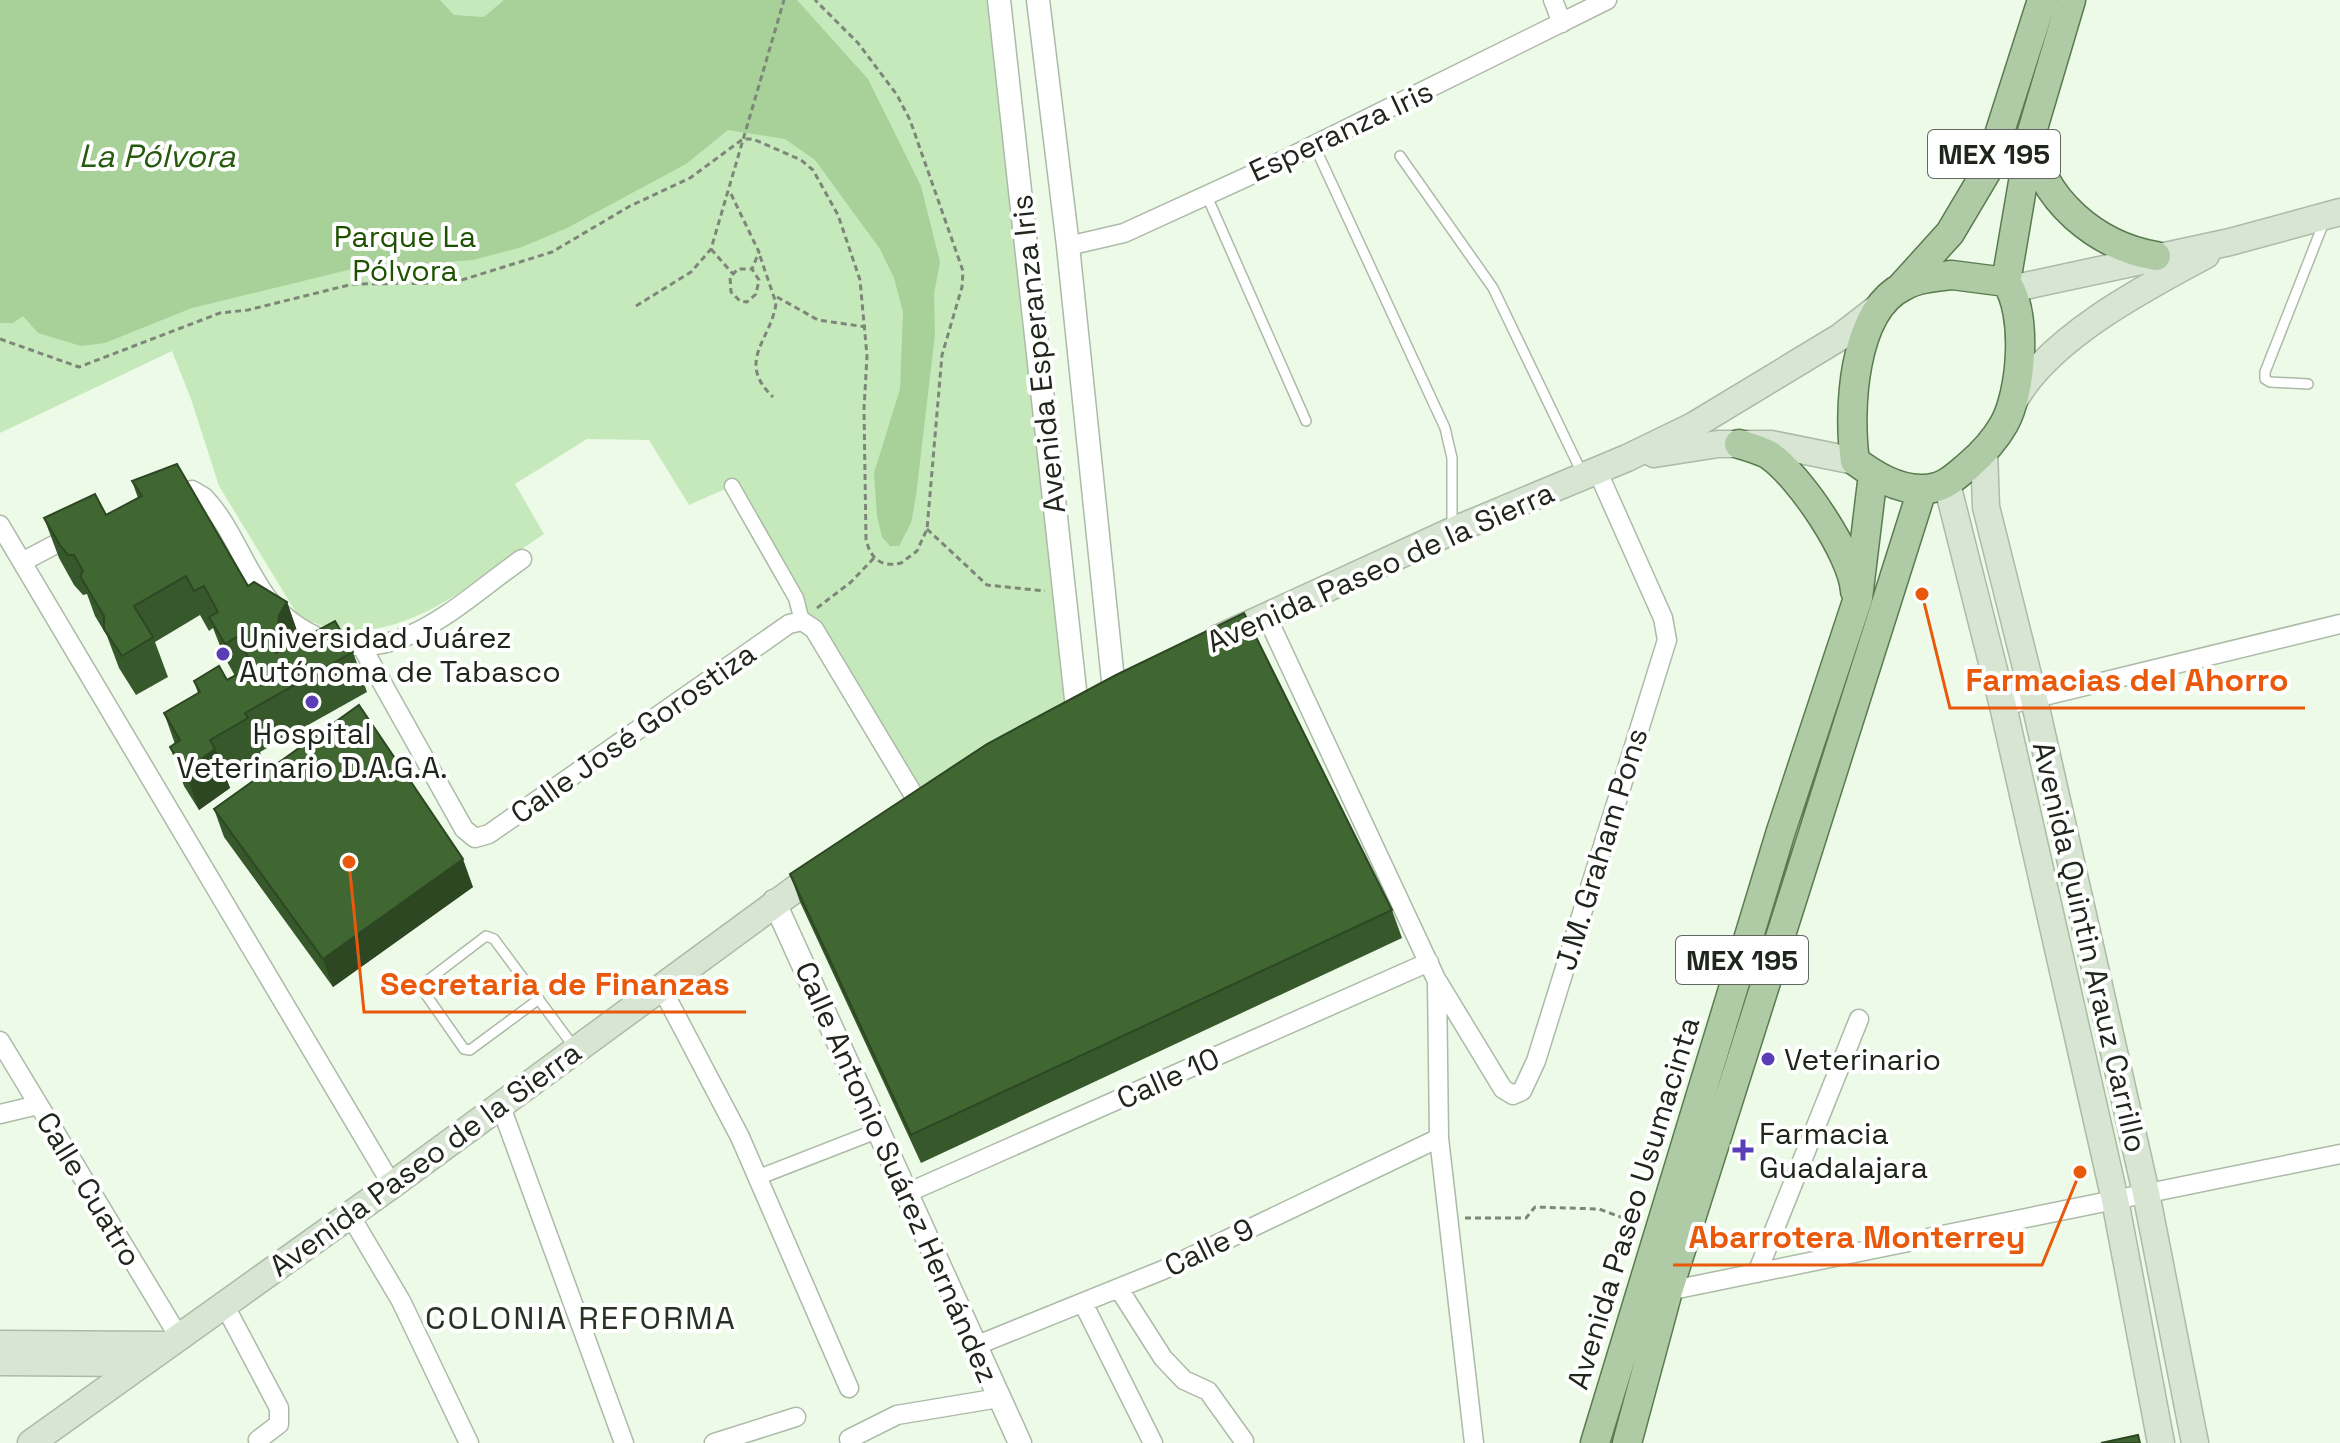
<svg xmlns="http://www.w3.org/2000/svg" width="2340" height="1443" font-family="'Space Grotesk',sans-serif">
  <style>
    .green { fill: #c6e9bb }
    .water { fill: #a7d198 }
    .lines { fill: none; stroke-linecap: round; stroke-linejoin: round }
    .service-casing { stroke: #acbaa8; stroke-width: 12 }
    .pedestrian-casing { stroke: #acbaa8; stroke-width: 17 }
    .minor-casing { stroke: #acbaa8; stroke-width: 21 }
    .tertiary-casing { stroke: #acbaa8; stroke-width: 25 }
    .secondary-casing { stroke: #acbaa8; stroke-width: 29 }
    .primary-casing { stroke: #5a7b4f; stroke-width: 31 }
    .path { stroke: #7d8679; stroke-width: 3; stroke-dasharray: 6 4; stroke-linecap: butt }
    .service { stroke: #fff; stroke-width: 9 }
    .pedestrian { stroke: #fff; stroke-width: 14 }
    .minor { stroke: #fff; stroke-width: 18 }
    .tertiary { stroke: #fff; stroke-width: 22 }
    .secondary { stroke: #d7e5d2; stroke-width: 26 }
    .primary { stroke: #afcba5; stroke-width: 28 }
    .wall { fill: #37582b }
    .shaded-wall { fill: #2d4723 }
    .building { fill: #406632; stroke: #2d4723; stroke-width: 2 }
    .poi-dot { fill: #5a3eb6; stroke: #fff; stroke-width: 3 }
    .labels { text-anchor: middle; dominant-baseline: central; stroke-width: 8; stroke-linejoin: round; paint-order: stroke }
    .shield { fill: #fff; stroke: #636662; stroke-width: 2 }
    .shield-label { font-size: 28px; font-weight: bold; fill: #20251e }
    .street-label { font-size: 30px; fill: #20251e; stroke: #fff }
    .park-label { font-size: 30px; fill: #1e5200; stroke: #fff }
    .poi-label { font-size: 30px; fill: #20251e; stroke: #fff; text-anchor: start }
    .water-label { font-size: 32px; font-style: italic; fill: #265a0c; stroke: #fff }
    .neighbourhood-label { font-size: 32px; letter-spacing: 2px; fill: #273224; stroke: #fff }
    .leader { fill: none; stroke: #e8590c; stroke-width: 3 }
    .callout-dot { fill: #e8590c; stroke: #fff; stroke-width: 3 }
    .callout-label { font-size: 32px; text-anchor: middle; font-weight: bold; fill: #e8590c; stroke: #fff; stroke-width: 8; stroke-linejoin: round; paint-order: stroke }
  </style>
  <rect width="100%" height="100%" fill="#ecfae7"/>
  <!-- green -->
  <path class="green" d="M0,0H999L1077,708L919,804L732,486L689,505L649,440L587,439L515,484L544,534C474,580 384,667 297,614L219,486L191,399L172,351L0,433Z"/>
  <!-- water -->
  <path class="water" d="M0,0H440L454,15L484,17L504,0H797L868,79L921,186L940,262L934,294L935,334L916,496L911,523L899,546H890L882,537L877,516L874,473L900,389L903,312L894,278L880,249L815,160L785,139L728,130L686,164L567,228L522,247L473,260L348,270L192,308L105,343L81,346L38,333L23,316L13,323H0Z"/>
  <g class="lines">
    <defs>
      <path id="service" d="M1314,145L1445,428L1452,458V528
        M1400,156L1493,288L1582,473
        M1206,194L1306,421
        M2308,384L2270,382L2265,379V372L2324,222
        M539,999L470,1050L464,1049L422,989L423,984L486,936L494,939L574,1047"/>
      <path id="pedestrian" d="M732,486L796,598L802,621
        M759,1177L877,1131"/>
      <path id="minor" d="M1553,0L1562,23
        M1068,246L1124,233L1286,159L1607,0
        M170,495L192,490L204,497C232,526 244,568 269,600C283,617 302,631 323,639C399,669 464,599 522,559
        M0,525L392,1185
        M22,562L73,535
        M1266,615L1437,981L1439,1138L1474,1443
        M362,647L464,829L475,838L489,834L789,624L802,621L814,629L919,804
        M2003,706L2340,624
        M1438,982L1503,1089L1513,1095L1522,1091L1536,1061L1667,640L1663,618L1597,470
        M660,985L740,1137L849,1388
        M0,1041L179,1337
        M500,1104L624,1443
        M0,1114L38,1105
        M907,1193L1429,962
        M350,1215L401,1301L469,1443
        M1757,1273L1859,1019
        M1119,1289L1163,1358L1184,1380L1208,1391L1244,1441
        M1663,1292L2340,1154
        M1083,1303L1153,1443
        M225,1306L279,1408V1424L258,1440L259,1443
        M975,1346L1163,1270L1439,1138
        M849,1439L897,1415L999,1398
        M714,1443L796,1417"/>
      <path id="tertiary" d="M999,0L1077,708
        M1038,0L1068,246L1114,690
        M774,901L1020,1443"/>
      <path id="secondary" d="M2011,289L2230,242L2340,212
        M2014,401C2049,338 2144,288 2206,255
        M1984,451L1986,507L2034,699L2146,1193L2195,1443
        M1654,454L1718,444H1771L1855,461
        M1947,484L2003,706L2115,1200L2161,1443
        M1217,639L1452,531L1627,458L1693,426L1840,337L1880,306
        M0,1344L167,1345
        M0,1362L138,1363
        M31,1443L392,1185L824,868"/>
      <path id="primary" d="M2032,138C2040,200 2097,246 2156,256
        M1952,275L2006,282C2028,313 2022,392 2004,424C1995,440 1982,454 1968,466C1954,478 1942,490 1921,489C1896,489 1874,475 1855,461C1848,412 1852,311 1904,286C1918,278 1936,277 1952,275Z
        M2006,282L2031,135L2071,0
        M1902,286L1950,233L1988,169L2042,0
        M1739,444C1749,447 1760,450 1769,455C1799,475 1853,555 1855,591
        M1595,1443L1781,831L1858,598L1873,474
        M1627,1443L1668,1291L1922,490"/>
    </defs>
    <!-- service casing -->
    <use href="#service" class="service-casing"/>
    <!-- pedestrian casing -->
    <use href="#pedestrian" class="pedestrian-casing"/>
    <!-- minor casing -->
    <use href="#minor" class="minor-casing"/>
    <!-- tertiary casing -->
    <use href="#tertiary" class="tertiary-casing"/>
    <!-- secondary casing -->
    <use href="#secondary" class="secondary-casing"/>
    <!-- primary casing -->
    <use href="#primary" class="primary-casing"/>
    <!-- path -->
    <path class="path" d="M731,194L759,252L752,269L759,280L756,294L747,302L740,301L731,292L730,277L738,269H752
      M711,249L732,273
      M760,256L776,303C772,339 735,361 773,397
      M777,297L818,320L866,327
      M636,306L691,272L711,249L784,0
      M0,339L79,367L220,313L248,310L353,284L452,283L552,252L630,206L690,178L743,139H753L801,160L813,170L838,215L860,280L867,356L864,409L866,539C870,558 881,568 901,563L917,551L927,529L942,355L962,287L963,271L910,120L897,95L858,43L815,0
      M927,529L987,585L1045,591
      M817,608L851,582L874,558
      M1465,1218H1526L1535,1207L1599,1209L1637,1223"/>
    <!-- service -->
    <use href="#service" class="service"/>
    <!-- pedestrian -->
    <use href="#pedestrian" class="pedestrian"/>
    <!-- minor -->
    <use href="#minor" class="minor"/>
    <!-- tertiary -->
    <use href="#tertiary" class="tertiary"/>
    <!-- secondary -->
    <use href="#secondary" class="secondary"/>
    <!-- primary -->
    <use href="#primary" class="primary"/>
  </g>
  <!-- wall -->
  <path class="wall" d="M132,481L248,586L287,602L300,640L353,652L367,692L260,752L262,758L226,778L230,788L199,810L184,786L170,747L175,744L164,713L198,693L194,681L227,680L235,676L224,656L213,628L209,631L200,615L155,642L168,677L136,695L119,668L107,636L95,616L87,594L83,595L74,585L59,558L44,518L106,515L138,498Z
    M214,809L473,887L333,987L224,837Z
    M790,874L1392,910L1402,938L921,1163L800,902Z"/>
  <!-- shaded-wall -->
  <path class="shaded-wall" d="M287,602L301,642L276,653L279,615Z
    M215,749L230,788L199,810L185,771Z
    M463,859L473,887L333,987L323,959Z"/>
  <!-- building -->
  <path class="building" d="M177,464L248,586L254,582L287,602L279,615L276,653L335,621L353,652L245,713L248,718L210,740L215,749L185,771L170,747L180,740L164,713L200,692L194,681L219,666L227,680L253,666L237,637L225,644L209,617L218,612L204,586L194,591L186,576L134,606L153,637L122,656L104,629V616L80,576L83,571L74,555H68L60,545L44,518L95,494L106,515L142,496L132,481Z
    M1244,613L1392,910L911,1135L790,874L987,744L1116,675Z
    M359,705L463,859L323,959L214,809Z
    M2138,1435L2140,1443H2101Z"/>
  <!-- markers -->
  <g class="poi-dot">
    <circle cx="223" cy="654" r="8"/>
    <circle cx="312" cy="702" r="8"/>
    <circle cx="1768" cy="1059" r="8"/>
    <path d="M1739 1138h8v8h8v8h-8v8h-8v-8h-8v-8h8z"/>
  </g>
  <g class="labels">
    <!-- shield labels -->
    <g class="shield">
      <rect x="1928" y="130" width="132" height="48" rx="6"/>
      <rect x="1676" y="936" width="132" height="48" rx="6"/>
    </g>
    <g class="shield-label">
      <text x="1994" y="154">MEX 195</text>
      <text x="1742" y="960">MEX 195</text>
    </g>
    <!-- street labels -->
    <g class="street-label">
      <text transform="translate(1341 131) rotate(-25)">Esperanza Iris</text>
      <text transform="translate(1038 354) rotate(-96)">Avenida Esperanza Iris</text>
      <text transform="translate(1380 567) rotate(-24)">Avenida Paseo de la Sierra</text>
      <text transform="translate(633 733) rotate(-35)">Calle José Gorostiza</text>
      <text transform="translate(1601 849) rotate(-73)">J.M. Graham Pons</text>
      <text transform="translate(2090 947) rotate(77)">Avenida Quintin Arauz Carrillo</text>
      <text transform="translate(1168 1078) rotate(-24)">Calle 10</text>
      <text transform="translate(425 1159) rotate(-36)">Avenida Paseo de la Sierra</text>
      <text transform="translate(897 1172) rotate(66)">Calle Antonio Suárez Hernández</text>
      <text transform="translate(89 1189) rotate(59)">Calle Cuatro</text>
      <text transform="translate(1633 1203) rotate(-73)">Avenida Paseo Usumacinta</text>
      <text transform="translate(1209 1247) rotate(-26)">Calle 9</text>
    </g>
    <!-- park labels -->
    <g class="park-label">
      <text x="405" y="236">Parque La<tspan x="405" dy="34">Pólvora</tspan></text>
    </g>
    <!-- poi labels -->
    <g class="poi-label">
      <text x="239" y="637">Universidad Juárez<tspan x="239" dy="34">Autónoma de Tabasco</tspan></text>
      <text x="312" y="733" text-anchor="middle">Hospital<tspan x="312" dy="34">Veterinario D.A.G.A.</tspan></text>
      <text x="1784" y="1059">Veterinario</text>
      <text x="1759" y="1133">Farmacia<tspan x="1759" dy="34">Guadalajara</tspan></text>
    </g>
    <!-- water labels -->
    <g class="water-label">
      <text x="157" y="156">La Pólvora</text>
    </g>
    <!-- neighbourhood labels -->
    <g class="neighbourhood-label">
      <text x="581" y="1318">COLONIA REFORMA</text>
    </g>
  </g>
  <!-- callouts -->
  <path class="leader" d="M1922 594L1950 708H2305M349 862L364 1012H746M2080 1172L2042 1265H1673"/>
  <g class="callout-dot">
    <circle cx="1922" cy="594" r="8"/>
    <circle cx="349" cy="862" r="8"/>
    <circle cx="2080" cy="1172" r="8"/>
  </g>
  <g class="callout-label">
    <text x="2127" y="691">Farmacias del Ahorro</text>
    <text x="555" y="995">Secretaria de Finanzas</text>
    <text x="1857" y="1248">Abarrotera Monterrey</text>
  </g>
</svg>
